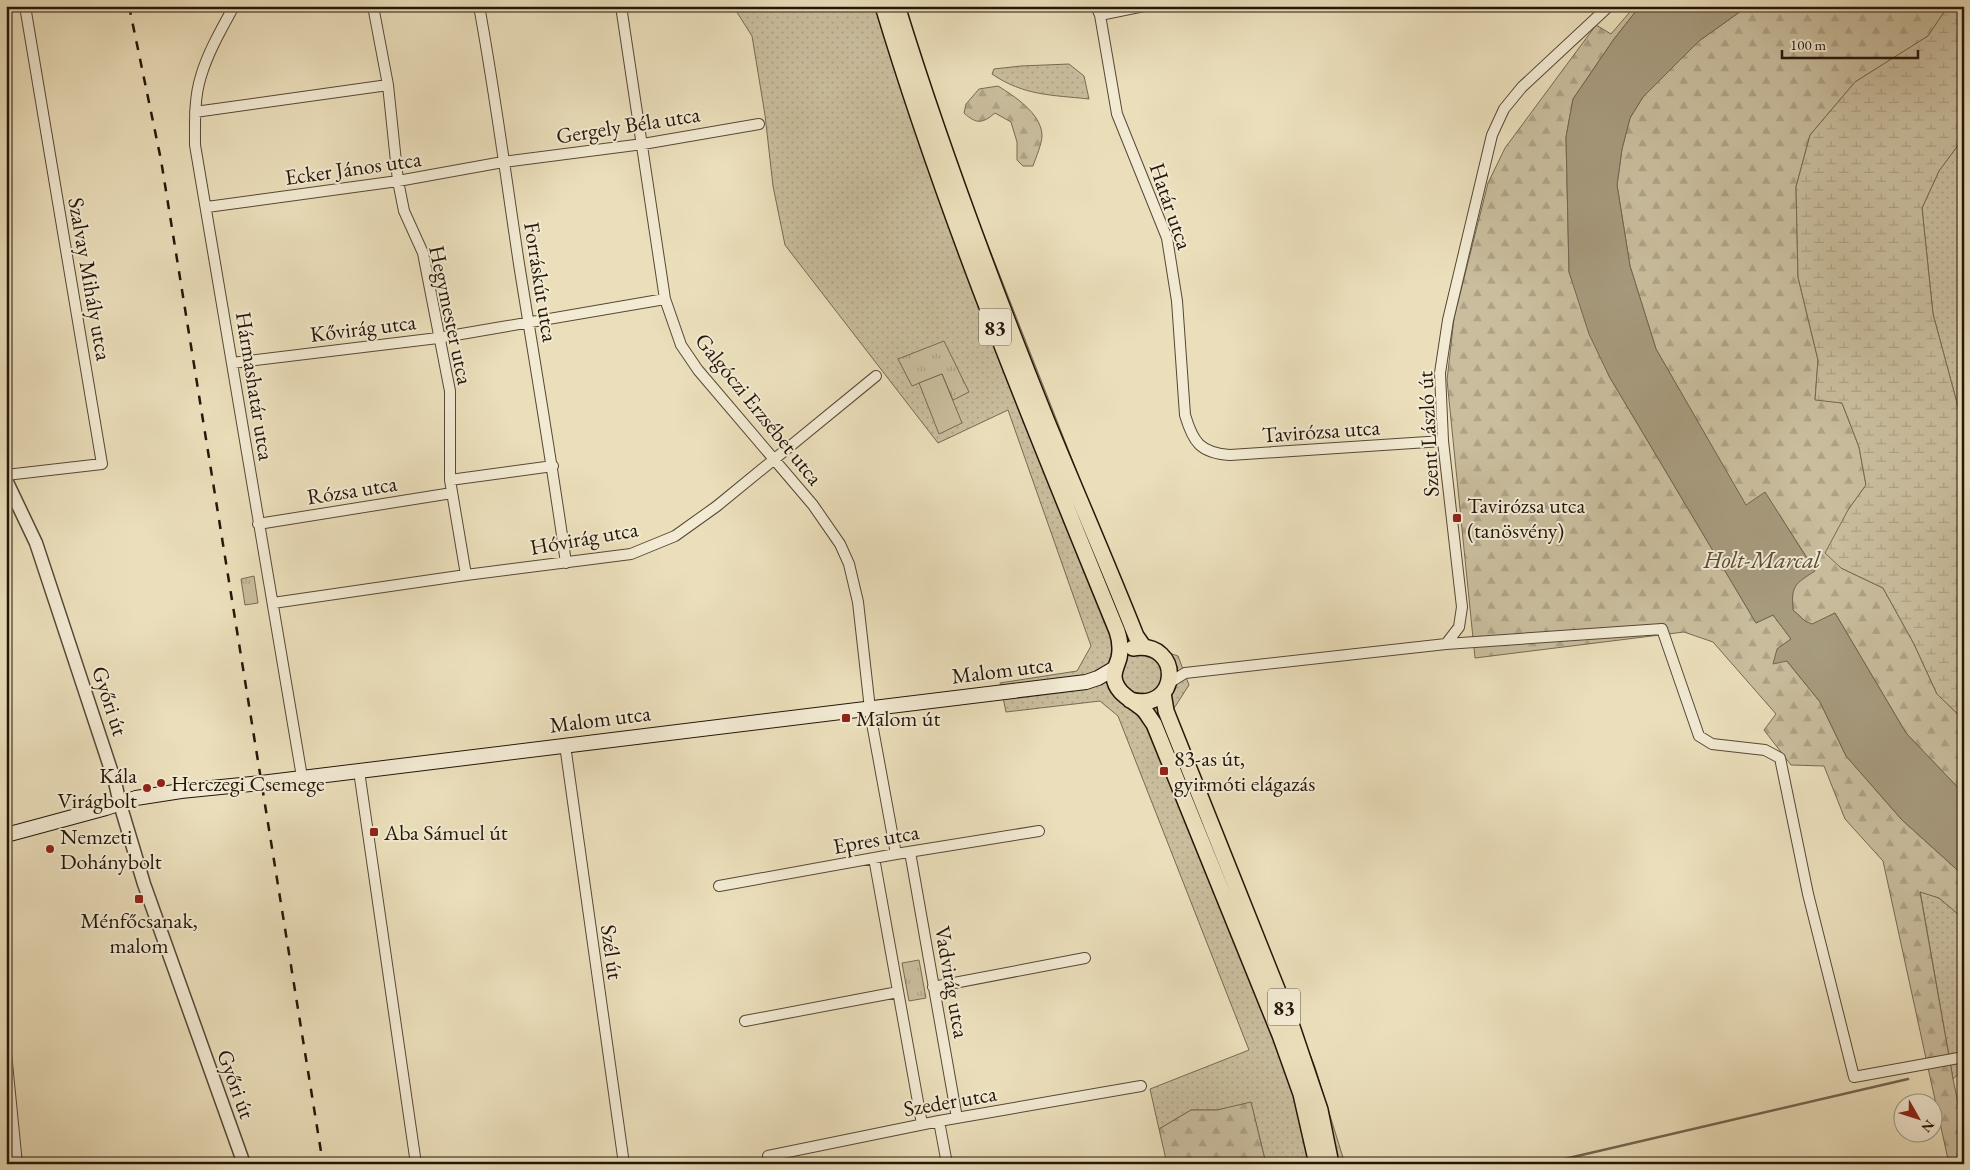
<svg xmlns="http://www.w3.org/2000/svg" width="1970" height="1170" font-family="'EB Garamond',serif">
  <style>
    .grass { fill: url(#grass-dots); stroke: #766a53 }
    .forest { fill: url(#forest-firs); stroke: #766a53 }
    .wetland { fill: url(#wetland-marsh); stroke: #766a53 }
    .park { fill: url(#park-tufts); stroke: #766a53 }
    .pitch { fill: #c9bd9d; stroke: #766a53 }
    .water { fill: #a79b7e; stroke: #73664f }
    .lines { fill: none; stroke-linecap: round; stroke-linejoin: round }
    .stream { stroke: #73664f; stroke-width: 2.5 }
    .minor-casing { stroke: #564836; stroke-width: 12 }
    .tertiary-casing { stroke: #564836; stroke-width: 15 }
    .secondary-casing { stroke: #241609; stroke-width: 16 }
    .primary-casing { stroke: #241609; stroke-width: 18 }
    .minor { stroke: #f2ead3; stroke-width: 10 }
    .tertiary { stroke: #f2ead3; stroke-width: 12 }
    .secondary { stroke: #f2ead3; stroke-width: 14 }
    .primary { stroke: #ebdfbb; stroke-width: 15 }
    .rail { stroke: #241609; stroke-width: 2.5; stroke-dasharray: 9 9; stroke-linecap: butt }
    .poi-dot { fill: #8f2418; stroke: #f2ead3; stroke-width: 2 }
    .labels { text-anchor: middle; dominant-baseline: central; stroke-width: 4; stroke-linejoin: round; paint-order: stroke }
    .shield { fill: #f2ead3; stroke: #625646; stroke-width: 1 }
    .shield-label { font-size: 21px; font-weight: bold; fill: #241609 }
    .street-label { font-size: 22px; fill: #241609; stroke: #f2ead3 }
    .poi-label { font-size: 22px; fill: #241609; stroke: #f2ead3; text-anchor: start }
    .water-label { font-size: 24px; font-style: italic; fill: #584b38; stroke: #f2ead3 }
  </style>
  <defs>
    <pattern id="grass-dots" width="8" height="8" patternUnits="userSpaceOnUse" patternTransform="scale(1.25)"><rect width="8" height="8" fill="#c9bd9d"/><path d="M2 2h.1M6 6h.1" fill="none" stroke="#aca286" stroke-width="1.8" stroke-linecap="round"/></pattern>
    <pattern id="forest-firs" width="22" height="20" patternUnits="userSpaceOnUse" patternTransform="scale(1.25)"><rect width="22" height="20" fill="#c9bd9d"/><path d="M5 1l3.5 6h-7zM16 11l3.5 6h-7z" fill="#aca286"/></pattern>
    <pattern id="wetland-marsh" width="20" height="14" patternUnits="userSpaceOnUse" patternTransform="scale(1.25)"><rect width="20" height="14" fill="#c9bd9d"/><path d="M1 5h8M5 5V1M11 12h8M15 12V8" fill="none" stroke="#aca286"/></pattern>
    <pattern id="park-tufts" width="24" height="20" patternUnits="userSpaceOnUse" patternTransform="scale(1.25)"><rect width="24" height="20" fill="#c9bd9d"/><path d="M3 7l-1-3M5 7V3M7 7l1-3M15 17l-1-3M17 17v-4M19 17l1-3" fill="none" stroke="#aca286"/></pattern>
  </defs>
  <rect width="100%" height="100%" fill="#ebdfbb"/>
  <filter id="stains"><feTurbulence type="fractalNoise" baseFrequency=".004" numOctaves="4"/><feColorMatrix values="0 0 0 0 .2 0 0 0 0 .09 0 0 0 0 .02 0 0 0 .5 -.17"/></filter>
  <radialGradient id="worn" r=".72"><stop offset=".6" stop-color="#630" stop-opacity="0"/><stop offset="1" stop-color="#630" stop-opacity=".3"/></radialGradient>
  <!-- grass -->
  <path class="grass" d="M733,6H902L920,72L1145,645L1178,656L1189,685L1169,716L1254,912L1315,1067L1345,1164H1266L1251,1103L1217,1110H1191L1159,1129L1150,1089L1249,1050L1118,716L1100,701L1006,712L1000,683L1077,671L1091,646L1008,410L938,443L785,245L773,186L765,115L752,36Z
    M1069,64L1084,76L1089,99C1053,95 1024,96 992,74L994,69L1021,66Z
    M1964,137V429L1933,314L1922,208L1939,171Z
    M1920,891L1939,898L1964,919V1069L1953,1079Z"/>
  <!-- forest -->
  <path class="forest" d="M1635,6H1640L1614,39L1573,99L1566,137L1569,272L1609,376L1756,623L1773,615L1791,639L1777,649L1820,702L1846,756L1902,820L1964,876V919L1939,898L1920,892L1953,1079L1964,1131V1164H1949L1883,861L1845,819L1824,766L1791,765L1764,730L1776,714L1713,642L1684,632L1475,658L1447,380L1454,318L1488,183L1505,148L1596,25L1611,34Z
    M1748,6H1948L1928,36L1855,82L1810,135L1796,187L1798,277L1818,360L1815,399L1842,403L1859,447L1866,485L1848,510L1841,568L1883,588L1914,644L1937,694L1964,720V794L1906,733L1835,613L1812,625L1805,621L1793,610C1791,581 1794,586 1815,570L1765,493L1746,506L1656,349L1630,266L1617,185L1622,149L1630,118L1643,97L1699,41Z
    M998,86C1014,96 1041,113 1042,135C1042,144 1036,157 1033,166H1023L1017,160V142L1011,122L995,113C983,123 977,125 964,113L966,104L979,89Z
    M1251,1102L1266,1164H1167L1159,1129L1191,1110H1217Z"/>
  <!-- wetland -->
  <path class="wetland" d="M1948,6H1964V137L1939,171L1922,208L1933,314L1964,429V720L1937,694L1914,644L1883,588L1841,568L1825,553L1848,510L1866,485L1859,447L1842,403L1815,400L1818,360L1798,277L1796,187L1810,135L1855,82L1928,36Z"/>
  <!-- park -->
  <path class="park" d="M944,341L969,392L953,400L942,374L912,386L898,359Z
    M254,576L258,603L245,605L241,579Z
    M919,960L926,998L909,1001L902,963Z"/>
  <!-- pitch -->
  <path class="pitch" d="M942,374L962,423L939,434L919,383Z"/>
  <!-- water -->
  <path class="water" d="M1640,6H1748L1699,41L1643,97L1630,118L1622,149L1617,185L1630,266L1656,349L1746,505L1765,492L1815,571C1795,584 1791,585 1793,610L1805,621L1812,624L1835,613L1906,733L1964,794V876L1902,820L1846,756L1820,702L1787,661L1773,664L1777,649L1791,639L1773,615L1756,623L1609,376L1589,334L1569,272L1566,137L1573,99L1614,39Z"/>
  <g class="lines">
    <!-- stream -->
    <path class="stream" d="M1543,1164L1908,1079"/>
    <defs>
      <path id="minor" d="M234,6C222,28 208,52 201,76C194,98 195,122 195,145L302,777
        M373,6L388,85L398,181L404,211L423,253L450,391V480L466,575
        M479,6C495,92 506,178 519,264C535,364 552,463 566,563
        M621,6L665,299L681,345L698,370L813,505L840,544L849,564L858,602L871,718L896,854
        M1096,6L1100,15L1117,114L1167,238L1177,301L1185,415C1193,442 1200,453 1230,455L1443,441
        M1100,15L1144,6
        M195,112L388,85
        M207,207L398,181L503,162L643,144L759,124
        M232,363L438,338L665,299
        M6,475L102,464L25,6
        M450,480L553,466
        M258,524L452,493
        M273,603L466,575L631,554L675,536L717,506L876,376
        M1446,644L1459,627L1462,607L1443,441L1440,373L1448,320L1492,135L1504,109L1522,87L1609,6
        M1169,683L1185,673L1446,644L1662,629L1699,736L1712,744L1765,750L1780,758L1808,894L1854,1077L1964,1057
        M565,745L624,1164
        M359,771L416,1164
        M910,852L957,1118
        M874,858L922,1124
        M719,886L896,854L1039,831
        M933,987L1085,958
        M745,1021L898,992
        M6,1053L17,1164
        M939,1121L947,1164
        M768,1156L939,1121L1141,1086"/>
      <path id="tertiary" d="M6,480L36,543L115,782L120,804L144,884L244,1164"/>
      <path id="secondary" d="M6,835L106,808L136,798L181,791L261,783L1086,682L1098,678L1115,668"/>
      <path id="primary" d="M883,6C947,219 1033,425 1117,631C1120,640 1121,649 1119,658C1117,665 1114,670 1114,677C1116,695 1134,700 1145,711C1148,715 1151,720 1154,724L1280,1035L1301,1094L1317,1164
        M897,6C940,146 992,284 1046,419C1076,492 1107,563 1136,636L1143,646
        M1163,693L1166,711L1291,1024L1320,1110L1331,1164
        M1130,700C1180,714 1184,640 1133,648"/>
    </defs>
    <!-- minor casing -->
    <use href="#minor" class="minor-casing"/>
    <!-- tertiary casing -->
    <use href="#tertiary" class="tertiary-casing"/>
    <!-- secondary casing -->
    <use href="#secondary" class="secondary-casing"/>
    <!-- primary casing -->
    <use href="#primary" class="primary-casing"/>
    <!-- minor -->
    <use href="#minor" class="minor"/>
    <!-- tertiary -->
    <use href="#tertiary" class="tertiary"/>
    <!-- secondary -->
    <use href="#secondary" class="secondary"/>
    <!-- primary -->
    <use href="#primary" class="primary"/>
    <!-- rail -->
    <path class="rail" d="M129,6L161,160L323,1164"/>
  </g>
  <!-- markers -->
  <g class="poi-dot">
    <rect x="1452" y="513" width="10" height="10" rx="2.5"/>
    <rect x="841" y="713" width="10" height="10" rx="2.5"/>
    <rect x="1159" y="766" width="10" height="10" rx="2.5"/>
    <circle cx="161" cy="783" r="5"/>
    <circle cx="147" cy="788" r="5"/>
    <rect x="369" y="827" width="10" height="10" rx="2.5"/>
    <circle cx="50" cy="849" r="5"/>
    <rect x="134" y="894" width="10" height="10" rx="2.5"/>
  </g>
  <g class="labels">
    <!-- shield labels -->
    <g class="shield">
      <rect x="979" y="308.5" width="32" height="37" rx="4"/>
      <rect x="1268" y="988.5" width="32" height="37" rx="4"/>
    </g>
    <g class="shield-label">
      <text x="995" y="327">83</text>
      <text x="1284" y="1007">83</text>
    </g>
    <!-- street labels -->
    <g class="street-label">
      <text transform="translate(628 125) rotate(-9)">Gergely Béla utca</text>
      <text transform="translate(353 168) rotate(-8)">Ecker János utca</text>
      <text transform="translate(1171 206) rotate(71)">Határ utca</text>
      <text transform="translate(90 279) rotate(80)">Szalvay Mihály utca</text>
      <text transform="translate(541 282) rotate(81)">Forráskút utca</text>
      <text transform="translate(451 315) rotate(78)">Hegymester utca</text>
      <text transform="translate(363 328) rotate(-7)">Kővirág utca</text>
      <text transform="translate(255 386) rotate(81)">Hármashatár utca</text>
      <text transform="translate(759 409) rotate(51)">Galgóczi Erzsébet utca</text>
      <text transform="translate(1321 431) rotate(-4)">Tavirózsa utca</text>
      <text transform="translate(1428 434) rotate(-93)">Szent László út</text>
      <text transform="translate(352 490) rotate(-9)">Rózsa utca</text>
      <text transform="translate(584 538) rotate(-10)">Hóvirág utca</text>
      <text transform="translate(1002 670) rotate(-7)">Malom utca</text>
      <text transform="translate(110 701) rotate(72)">Győri út</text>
      <text transform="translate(600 719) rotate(-7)">Malom utca</text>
      <text transform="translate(876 839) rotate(-10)">Epres utca</text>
      <text transform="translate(612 952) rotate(82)">Szél út</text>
      <text transform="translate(952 982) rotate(80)">Vadvirág utca</text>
      <text transform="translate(236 1084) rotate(70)">Győri út</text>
      <text transform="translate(950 1101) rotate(-10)">Szeder utca</text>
    </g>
    <!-- poi labels -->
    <g class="poi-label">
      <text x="1467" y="505">Tavirózsa utca<tspan x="1467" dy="25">(tanösvény)</tspan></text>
      <text x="856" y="718">Malom út</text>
      <text x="1174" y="758">83-as út,<tspan x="1174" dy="25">gyirmóti elágazás</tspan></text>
      <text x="137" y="775" text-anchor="end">Kála<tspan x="137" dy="25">Virágbolt</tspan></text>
      <text x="171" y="783">Herczegi Csemege</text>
      <text x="384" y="832">Aba Sámuel út</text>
      <text x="60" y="836">Nemzeti<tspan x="60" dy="25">Dohánybolt</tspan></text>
      <text x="139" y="920" text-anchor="middle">Ménfőcsanak,<tspan x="139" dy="25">malom</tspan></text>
    </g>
    <!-- water labels -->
    <g class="water-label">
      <text x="1762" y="559">Holt-Marcal</text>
    </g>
  </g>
  <!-- margin -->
  <rect width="1970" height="1170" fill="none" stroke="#ebdfbb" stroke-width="25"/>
  <rect x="8" y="8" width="1955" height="1155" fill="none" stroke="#241609" stroke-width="2.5"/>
  <rect x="12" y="12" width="1945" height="1145" fill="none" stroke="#241609"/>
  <!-- north arrow -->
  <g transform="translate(1918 1118) rotate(129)"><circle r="24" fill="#f2ead3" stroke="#a09582"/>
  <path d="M0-4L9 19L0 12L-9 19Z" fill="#8f2418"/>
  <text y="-8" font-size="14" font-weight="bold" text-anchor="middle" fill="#241609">N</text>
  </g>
  <!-- scale -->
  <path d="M1782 50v8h136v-8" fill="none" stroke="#241609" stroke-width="2.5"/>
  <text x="1790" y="50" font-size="15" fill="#241609" stroke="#f2ead3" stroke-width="4" paint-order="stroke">100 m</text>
  <rect width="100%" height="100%" filter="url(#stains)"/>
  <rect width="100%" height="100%" fill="url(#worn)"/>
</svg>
